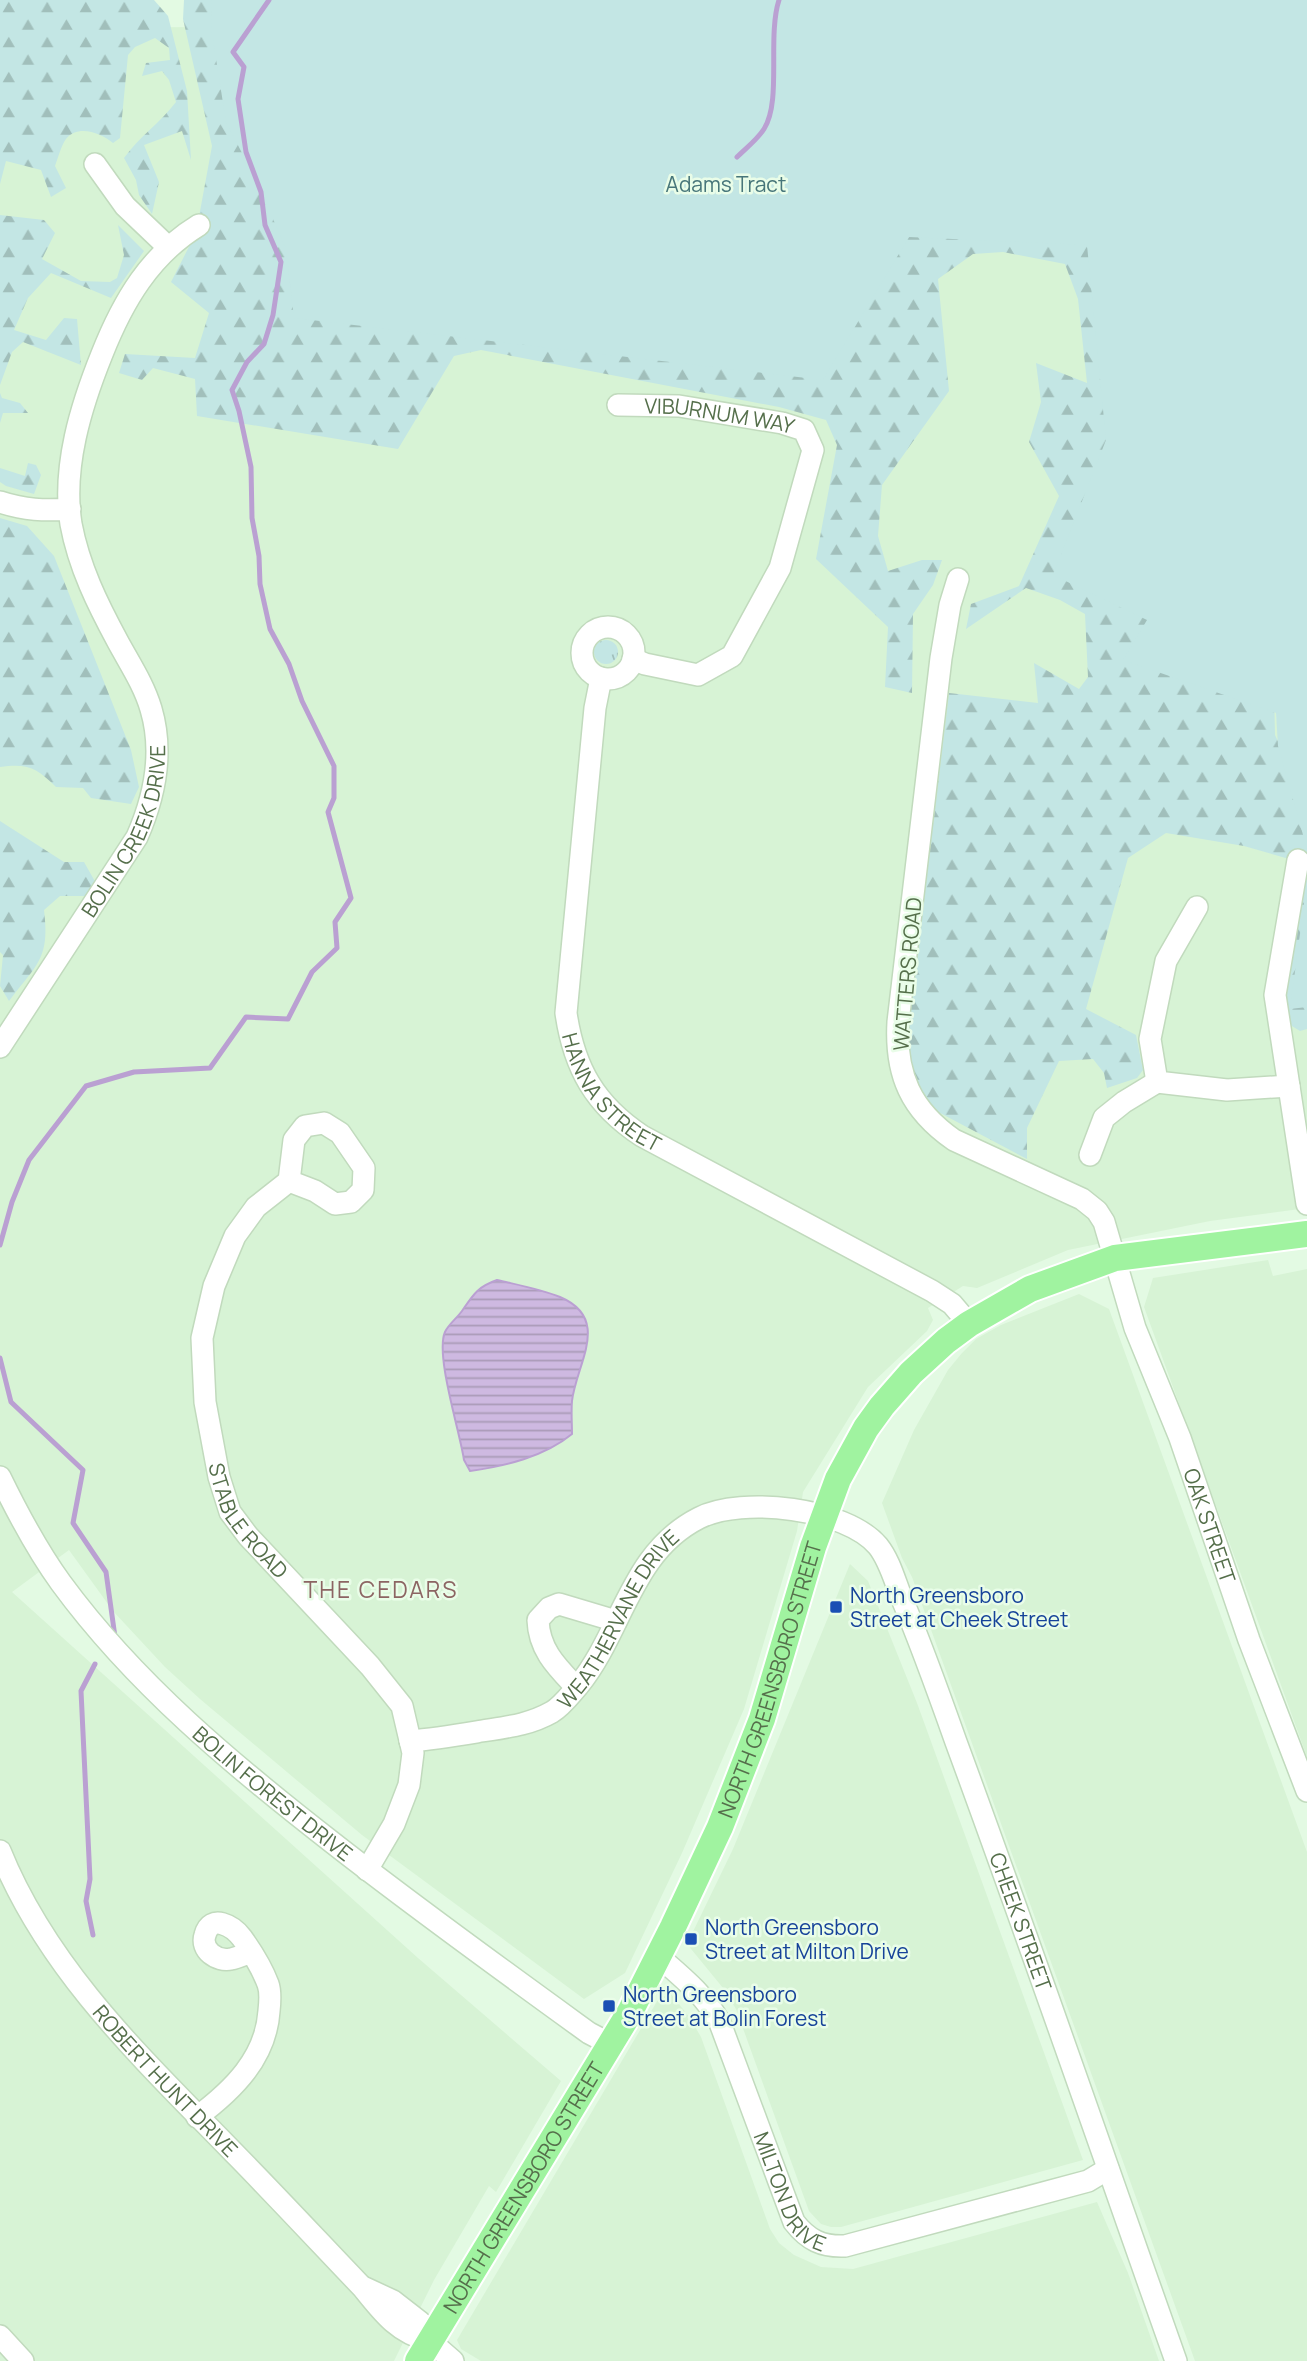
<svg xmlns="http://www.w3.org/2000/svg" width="1307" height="2361" font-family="Manrope,sans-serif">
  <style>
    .residential { fill: #d7f3d5 }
    .grass { fill: url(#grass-tufts) }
    .forest { fill: url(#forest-firs) }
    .green { fill: #c3e6e4 }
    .water { fill: url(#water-rules); stroke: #baa0d2; stroke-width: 2 }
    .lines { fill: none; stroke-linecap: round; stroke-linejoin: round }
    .stream { stroke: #baa0d2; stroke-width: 5 }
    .minor-casing { stroke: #c1dabd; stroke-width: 24 }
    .major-casing { stroke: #fff; stroke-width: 30 }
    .minor { stroke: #fff; stroke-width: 21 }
    .major { stroke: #a0f3a0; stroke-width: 26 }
    .transit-dot { fill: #1a4fb4; stroke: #e9fde8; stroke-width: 2.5 }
    .labels { text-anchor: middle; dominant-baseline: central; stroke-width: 5; stroke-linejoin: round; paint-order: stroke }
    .park-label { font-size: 21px; fill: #47767a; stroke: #e9fde8 }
    .street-label { font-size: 21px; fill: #556f4b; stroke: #e9fde8 }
    .transit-label { font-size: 21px; fill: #164399; stroke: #e9fde8; text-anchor: start }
    .neighbourhood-label { font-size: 23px; letter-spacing: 2px; fill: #8c6563; stroke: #e9fde8 }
  </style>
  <defs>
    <pattern id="grass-tufts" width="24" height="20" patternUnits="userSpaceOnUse" patternTransform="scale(1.75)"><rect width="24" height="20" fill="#c3e6e4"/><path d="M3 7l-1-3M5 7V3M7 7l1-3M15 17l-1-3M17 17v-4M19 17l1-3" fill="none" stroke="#a1bfbb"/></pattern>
    <pattern id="forest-firs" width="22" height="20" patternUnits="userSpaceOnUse" patternTransform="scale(1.75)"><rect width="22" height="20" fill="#c3e6e4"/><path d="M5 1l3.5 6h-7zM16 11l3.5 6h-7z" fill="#a1bfbb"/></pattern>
    <pattern id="water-rules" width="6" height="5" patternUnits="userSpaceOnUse" patternTransform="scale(1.75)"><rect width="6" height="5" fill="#ceb9e1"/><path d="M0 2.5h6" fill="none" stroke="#aa9bb8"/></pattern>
  </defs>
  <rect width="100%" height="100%" fill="#e3fae3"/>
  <!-- residential -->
  <path class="residential" d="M211,27L909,237L1088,244L1124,660L1276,713L1307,1007V1208L1210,1221L1068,1250L977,1288L963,1286L928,1308L933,1320L927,1331L868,1387L803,1492L797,1531L744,1709L682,1853L625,1973L584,1999L362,1835L200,1699L165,1667L113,1611L69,1550L12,1592L418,1958L561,2081L496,2192L489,2186L434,2280L394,2361H0V28Z
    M1268,1260L1273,1276L1307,1269V1757L1144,1307L1153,1278Z
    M1079,1294L1109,1309L1307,1852V2361H1195L912,1577L902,1558L882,1503L914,1430L948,1370L962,1353L976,1339L1001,1325Z
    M850,1564L868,1581L917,1703L1083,2160L841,2227H831L821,2224L809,2211L736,2009L723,1988L687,1944L733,1849Z
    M671,1994L690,2018L701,2037L770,2229L779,2243L794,2255L821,2267L853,2269L1097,2202L1128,2273L1159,2361H481L461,2349L457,2340L659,1998Z"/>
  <!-- grass -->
  <path class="grass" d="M594 652a12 12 0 1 1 24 0a12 12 0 1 1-24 0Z"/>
  <!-- forest -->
  <path class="forest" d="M0,0H154L168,16L187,91L191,160L182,131L144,145L159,182L152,214L139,195L136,180L124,158C139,137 160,123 176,102L169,80L162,71L142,76L146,63L170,60L169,48L155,38L135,47L128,55L120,138L113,143C101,133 78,124 66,139C61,146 58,158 55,166L66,188L51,197L41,170L6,161L0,184Z
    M184,0H1282L1307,72V485L1274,691L1275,735L1283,752L1307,834V1029L1300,1031L1287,1023L1281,992L1296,861L1244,846L1166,833L1128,858L1086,1009L1136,1035L1143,1070L1137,1078L1107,1088L1104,1073L1093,1059L1059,1061L1027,1128V1159L925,1105L903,1072L949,693L1038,703L1034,663L1079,689L1088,677L1085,614L1060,600L1026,588L966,629L971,604L1019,586L1059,496L1029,442L1041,402L1036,363L1087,383L1078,299L1065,264L1003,252L973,254L938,279L949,391L882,485L878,536L888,571L922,560H942L933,585L913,614L912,693L885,687L888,627L816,559L837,445L826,420L779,407L481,350L454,356L398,449L197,416L195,379L153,368L142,380L119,373L125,354L195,358L209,313L171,282L196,233L212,146L183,19Z
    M0,215L44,220L55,233L42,259L81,281L110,282L117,278L124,255L118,225L144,251L111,298L51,273L28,298L14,330L46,340L64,318L77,319L81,365L23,342L12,352L0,385Z
    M0,393L2,398L20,403L28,413H3L0,423Z
    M28,463L36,465L41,475L34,494L6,486L0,482V468L25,476Z
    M0,518L27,526L54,556L131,750L139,787L131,804L91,798L83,788L56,787C37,768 28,763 0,767Z
    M0,821L64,862H84L97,885L89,896H60L44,910C50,959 37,964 9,1001L0,986L3,955L0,952Z"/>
  <!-- green -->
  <path class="green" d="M212,0H1307V849L1278,746L1276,713L1123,660L1147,620L1053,575L1106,440L1087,245L909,237L823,380L294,318L286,249L258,184L226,122L211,27Z
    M1307,881V1007L1290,1009Z"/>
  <!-- water -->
  <path class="water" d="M497,1280C518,1285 540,1289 560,1297C612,1319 576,1364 572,1401C571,1412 572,1423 572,1434C544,1457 505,1466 470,1471L464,1460C460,1432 435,1355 445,1332C448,1325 457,1318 462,1311C473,1295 477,1287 497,1280Z"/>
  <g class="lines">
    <!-- stream -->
    <path class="stream" d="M737,157C745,149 757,140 764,129C782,101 767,37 779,0
      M0,1245L12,1202L29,1160L86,1086L134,1072L210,1068L246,1017L288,1019L312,972L337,948L335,922L351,898L328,812L334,798V766L302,701L289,664L270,629L260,584L259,556L252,518L251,467L239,411L232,390L247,362L264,344L273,315L281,262L265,225L261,192L246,152L238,99L244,67L233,52L269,0
      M0,1358L11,1402L83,1470L73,1523L106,1572L115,1637
      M93,1935L86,1901L90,1879L81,1691L95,1664"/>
    <defs>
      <g id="minor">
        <path d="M95,164L125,206L168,247"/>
        <path id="s1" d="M618,405L679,406L782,423L804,430L813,450L780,568L732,656L698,675L645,664L633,659"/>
        <path d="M0,502C24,510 45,511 70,509"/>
        <path id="s2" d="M958,579L950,605L941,658L898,1022C895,1075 911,1110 954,1140L1082,1199L1097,1211L1104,1222L1135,1328L1180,1438L1249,1640L1307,1791"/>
        <circle cx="608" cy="653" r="26"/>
        <path id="s3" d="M601,678L595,708L566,1013C574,1068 595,1105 642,1136L932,1291L952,1304L969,1324"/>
        <path d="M1298,860L1275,995L1307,1204"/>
        <path d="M1197,907L1166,961L1150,1039L1157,1082L1227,1090L1289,1086"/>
        <path id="s4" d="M0,1047L137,837C155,796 164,753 151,709C144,685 130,664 118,642C98,605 79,567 71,524C62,467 81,406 102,354C123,301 150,255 199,225"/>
        <path d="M1090,1155L1104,1118L1124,1102L1157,1082"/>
        <path id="s5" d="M289,1181L315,1191L335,1204L351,1202L363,1190L364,1168L340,1133L324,1123L305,1126L294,1140L289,1181L256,1207L235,1236L214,1286L202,1338L205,1402L219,1477L230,1512L248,1536L370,1666L402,1706L413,1753L409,1785L394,1824L367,1870"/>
        <path id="s6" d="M0,1477C18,1514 37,1550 61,1583C135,1684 234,1766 333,1843C416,1908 502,1970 589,2033L610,2044"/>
        <path d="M576,1687C557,1667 539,1650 538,1620L549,1608L559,1604L616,1621"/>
        <path id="s7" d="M410,1741C435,1739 458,1735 482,1731C507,1727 529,1725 552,1712C562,1706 570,1695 578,1686C623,1631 630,1553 699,1518C742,1496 846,1508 878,1546C890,1561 895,1582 902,1599C922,1646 939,1694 956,1742C1032,1948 1103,2155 1176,2361"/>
        <path id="s8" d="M0,1851C49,1973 148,2064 238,2157C280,2200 321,2244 363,2288C383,2313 398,2333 430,2341"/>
        <path id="s9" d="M658,1956C682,1977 705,1995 720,2023L794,2222C808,2240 822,2247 845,2246L1088,2181L1108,2169"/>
        <path d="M197,2117C233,2090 266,2058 269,2011C270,2002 271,1992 268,1984C262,1968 252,1952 242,1938C233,1926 211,1913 205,1935C200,1950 217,1962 231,1959C237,1958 245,1954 251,1952"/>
        <path d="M365,2288L393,2301L420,2322L430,2341L453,2361"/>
        <path d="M0,2336L23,2361"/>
      </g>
      <g id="major">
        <path id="s10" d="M418,2361L630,2012L673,1927L720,1827L762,1719L813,1547L838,1479L866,1428L882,1406L911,1373L946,1341L969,1324L1030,1289L1115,1258L1307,1234"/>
      </g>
    </defs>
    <!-- minor casing -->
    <use href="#minor" class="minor-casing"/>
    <!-- major casing -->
    <use href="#major" class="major-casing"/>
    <!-- minor -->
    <use href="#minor" class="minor"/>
    <!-- major -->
    <use href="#major" class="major"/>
  </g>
  <!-- markers -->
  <g class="transit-dot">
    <rect x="829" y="1600" width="14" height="14" rx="3.5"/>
    <rect x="684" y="1932" width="14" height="14" rx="3.5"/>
    <rect x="602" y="1999" width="14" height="14" rx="3.5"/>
  </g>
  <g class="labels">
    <!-- park labels -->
    <g class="park-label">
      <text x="726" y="184">Adams Tract</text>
    </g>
    <!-- street labels -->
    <g class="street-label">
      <text stroke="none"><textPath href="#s1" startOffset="102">VIBURNUM WAY</textPath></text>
      <text stroke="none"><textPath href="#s4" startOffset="252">BOLIN CREEK DRIVE</textPath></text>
      <text transform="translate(907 974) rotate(-85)">WATTERS ROAD</text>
      <text stroke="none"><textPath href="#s3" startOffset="432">HANNA STREET</textPath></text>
      <text stroke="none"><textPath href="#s5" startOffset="625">STABLE ROAD</textPath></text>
      <text stroke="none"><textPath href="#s2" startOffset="1080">OAK STREET</textPath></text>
      <text stroke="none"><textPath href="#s7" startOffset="261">WEATHERVANE DRIVE</textPath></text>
      <text stroke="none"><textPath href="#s10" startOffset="770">NORTH GREENSBORO STREET</textPath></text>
      <text stroke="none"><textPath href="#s6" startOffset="422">BOLIN FOREST DRIVE</textPath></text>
      <text stroke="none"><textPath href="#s7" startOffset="985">CHEEK STREET</textPath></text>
      <text stroke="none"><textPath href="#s8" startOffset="285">ROBERT HUNT DRIVE</textPath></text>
      <text stroke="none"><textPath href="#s9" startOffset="276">MILTON DRIVE</textPath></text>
      <text stroke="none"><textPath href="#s10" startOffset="203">NORTH GREENSBORO STREET</textPath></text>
    </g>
    <!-- transit labels -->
    <g class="transit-label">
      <text x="850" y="1595">North Greensboro<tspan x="850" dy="24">Street at Cheek Street</tspan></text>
      <text x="705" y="1927">North Greensboro<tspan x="705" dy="24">Street at Milton Drive</tspan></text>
      <text x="623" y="1994">North Greensboro<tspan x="623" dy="24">Street at Bolin Forest</tspan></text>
    </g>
    <!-- neighbourhood labels -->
    <g class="neighbourhood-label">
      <text x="381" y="1589">THE CEDARS</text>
    </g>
  </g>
</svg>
